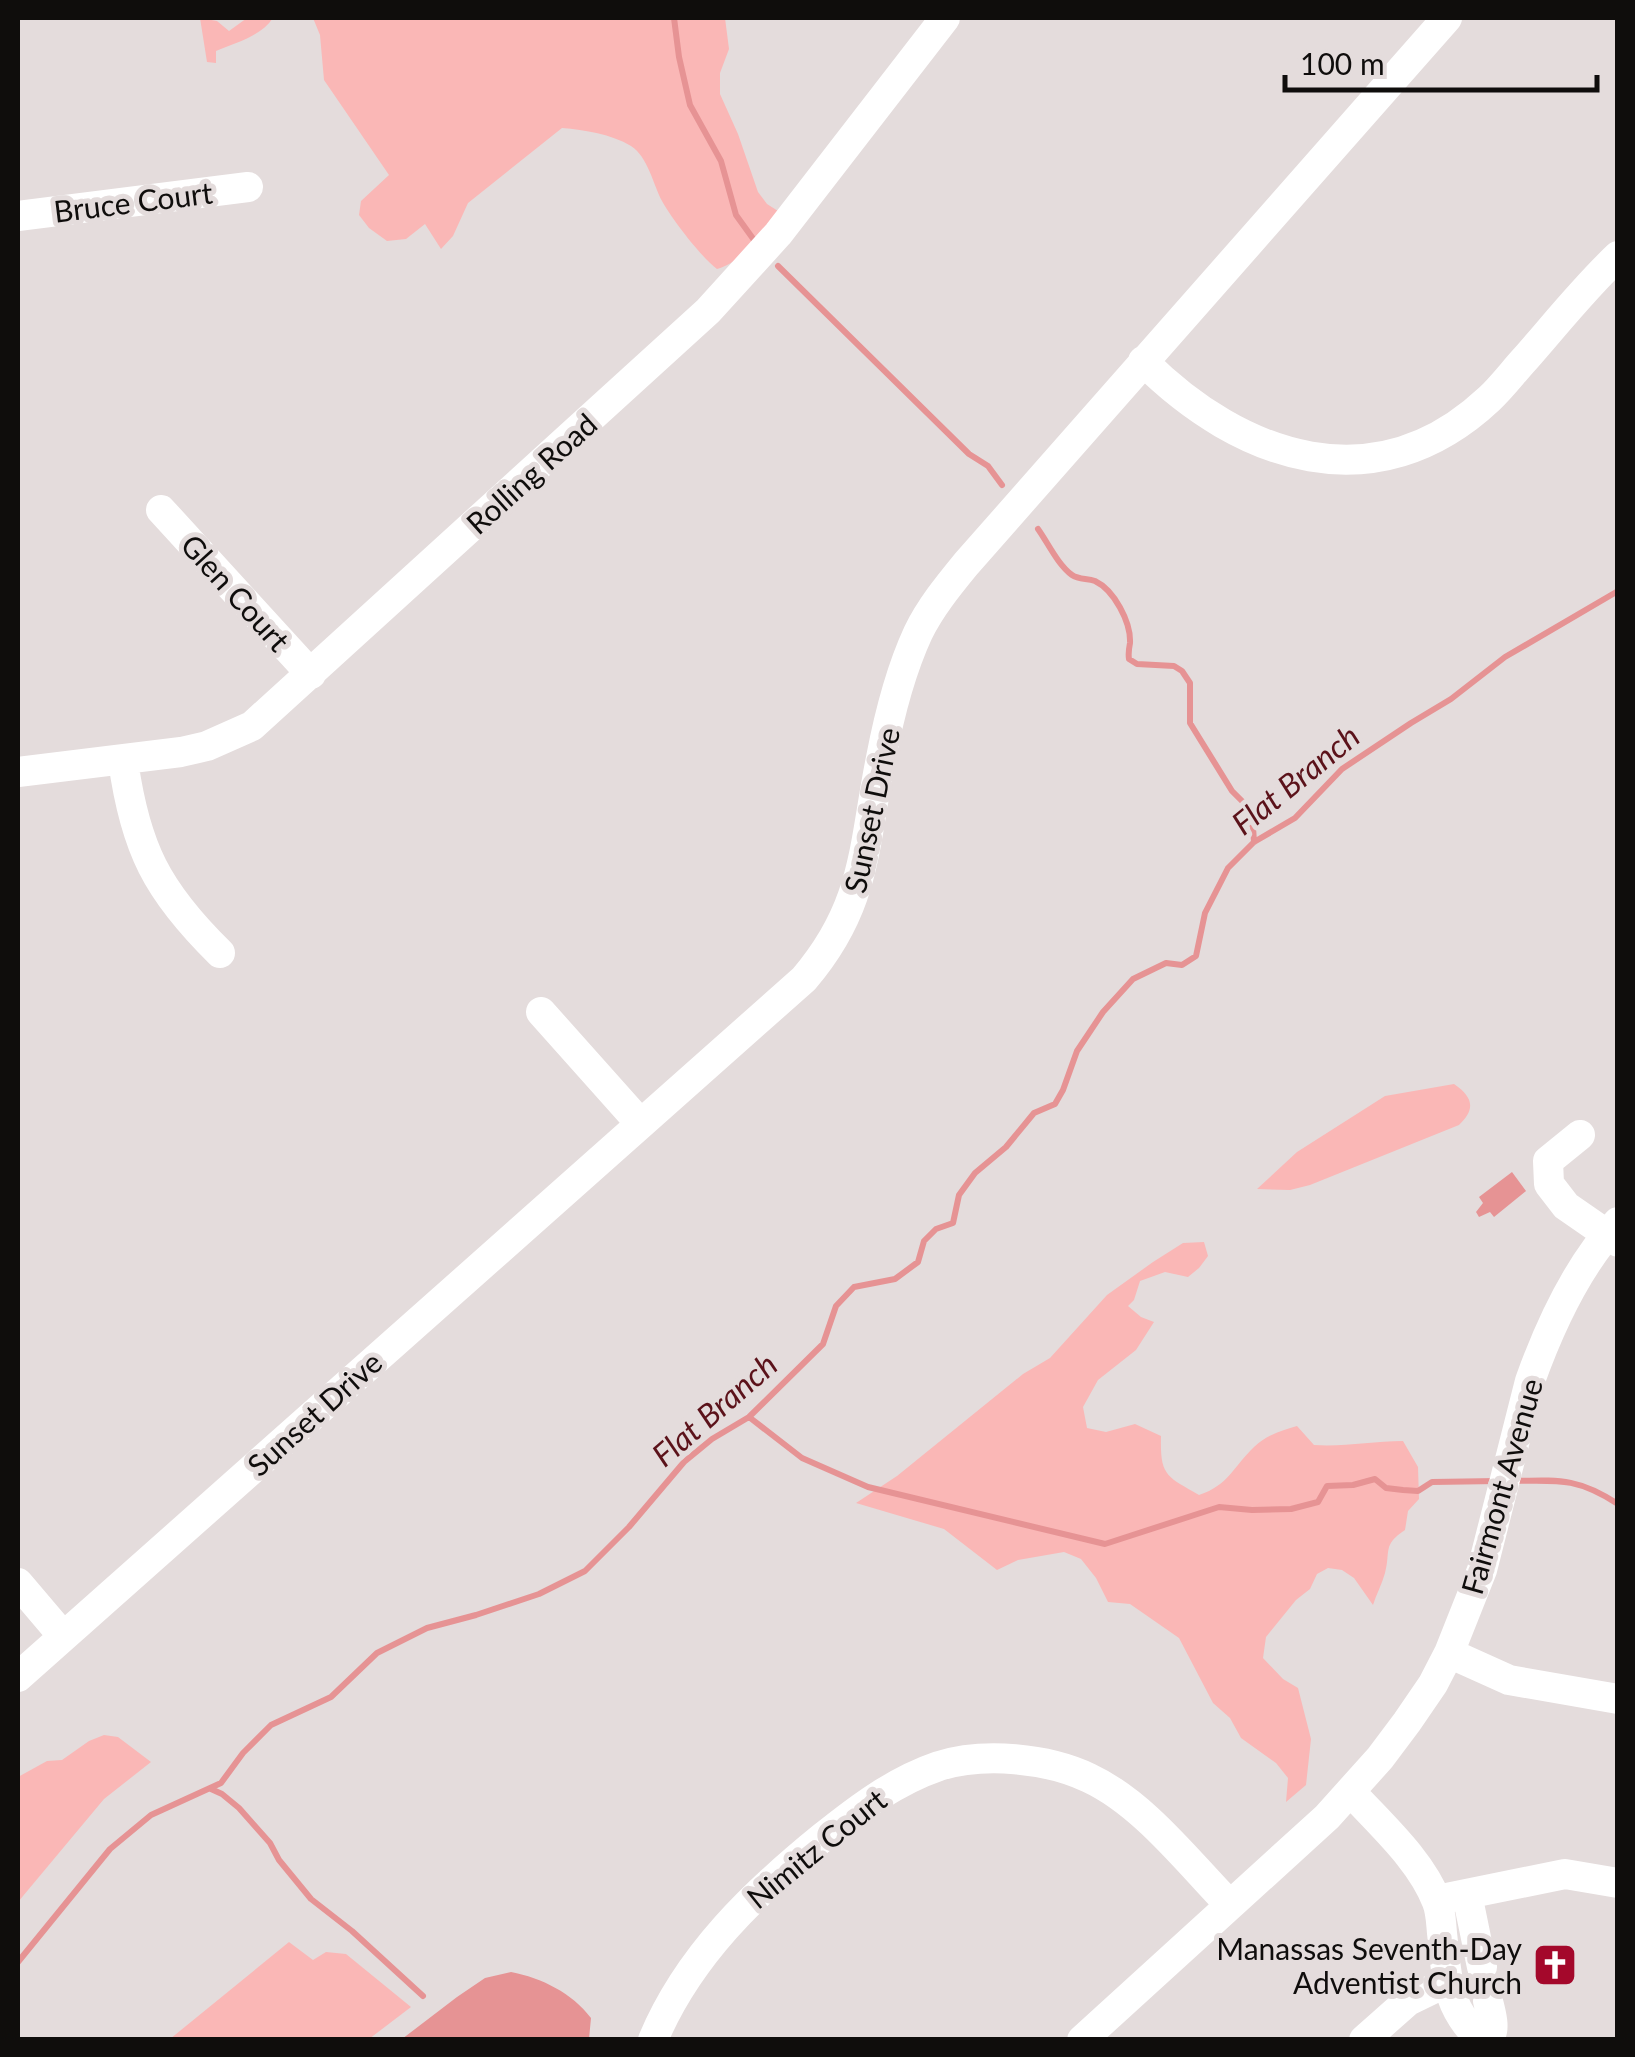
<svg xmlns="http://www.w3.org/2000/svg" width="1635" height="2057" font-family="Lato,sans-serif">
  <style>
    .green { fill: #fab7b6 }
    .water { fill: #e69394 }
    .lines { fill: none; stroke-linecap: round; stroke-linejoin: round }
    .stream { stroke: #e69394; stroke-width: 6 }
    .minor { stroke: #fff; stroke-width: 30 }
    .labels { text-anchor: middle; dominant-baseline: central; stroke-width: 10; stroke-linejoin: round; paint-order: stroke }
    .street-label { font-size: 30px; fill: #0f0d0c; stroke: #e4dcdc }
    .poi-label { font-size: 30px; fill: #0f0d0c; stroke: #e4dcdc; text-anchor: end }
    .water-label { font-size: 32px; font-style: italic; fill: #5b121a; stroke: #e4dcdc }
  </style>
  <rect width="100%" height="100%" fill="#e4dcdc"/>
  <!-- green -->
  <path class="green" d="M200,18L217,21L229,31L247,18H273C261,36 236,43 216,51V63L207,62Z
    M313,18H725L729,49L720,73V94L738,134L758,192L767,204L778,211C762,232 743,262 717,269C702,258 671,218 662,201C653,184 648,157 631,146C611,134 585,130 562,128L468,203L453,236L441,249L425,224L406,239L387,241L369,228L359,215L361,201L389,175L324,80L320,35Z
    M1454,1084C1473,1097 1476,1109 1459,1125L1310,1185L1290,1190L1257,1189L1297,1152L1385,1096Z
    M1204,1242L1208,1256L1199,1268L1188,1277L1165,1272L1140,1281L1134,1300L1128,1306L1141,1317L1154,1322L1136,1350L1098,1380L1083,1407L1087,1428L1106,1432L1135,1424L1161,1436C1160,1476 1166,1476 1199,1495C1229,1485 1233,1467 1254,1447C1265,1436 1282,1430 1297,1426L1314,1445C1344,1447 1373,1441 1403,1441L1418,1467L1419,1499L1408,1511L1405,1530C1382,1545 1391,1551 1385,1573C1382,1584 1376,1595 1373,1605L1354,1578L1342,1570L1328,1568L1317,1574L1310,1589L1296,1600L1266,1637L1263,1658L1283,1679L1298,1688L1311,1739L1306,1785L1286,1802L1288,1778L1276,1763L1241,1738L1230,1718L1213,1703L1179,1638L1130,1604L1108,1602L1096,1578L1081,1559L1064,1552L1018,1560L997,1570L944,1529L856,1503L897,1476L1023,1374L1050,1358L1107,1295L1153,1262L1183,1243Z
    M104,1735L118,1737L151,1762L104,1799L18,1902V1777L47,1761L62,1760L89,1741Z
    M289,1942L313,1960L326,1952L346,1954L411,2007L369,2039H170Z"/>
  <!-- water -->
  <path class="water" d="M1512,1172L1526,1191L1494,1217L1490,1212L1479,1217L1476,1212L1483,1203L1479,1197Z
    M511,1972C542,1978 572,1993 591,2018L589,2039H402L457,1997L485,1978Z"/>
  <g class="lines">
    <!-- stream -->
    <path class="stream" d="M674,18L679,57L690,105L721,161L736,215L754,240
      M778,266L969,454L988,466L1002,485
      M1038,529C1048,543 1058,565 1072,575C1079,580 1087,578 1095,581C1114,590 1131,622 1130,643C1129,648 1128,653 1129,659L1137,664L1174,666L1182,671L1190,683V723L1232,791L1244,803L1253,827L1254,842
      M749,1417L802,1458L868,1487L1105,1544L1219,1507L1252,1510L1291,1509L1318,1502L1327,1486L1353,1485L1375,1479L1386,1488L1403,1490L1418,1491L1432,1482L1497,1481
      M1514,1481C1560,1480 1578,1478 1618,1504
      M211,1789L222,1794L239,1808L270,1843L279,1860L311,1899L352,1931L423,1996
      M18,1962L110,1849L151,1815L221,1783L243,1753L271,1725L331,1697L377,1653L427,1628L476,1615L539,1594L585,1571L629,1527L684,1462L712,1439L749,1417L823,1344L836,1306L854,1287L895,1279L918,1262L924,1241L936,1229L953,1223L959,1195L975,1173L1006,1147L1034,1113L1055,1104L1063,1090L1077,1051L1103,1012L1133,979L1166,963L1182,965L1196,956L1205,913L1228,868L1254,842L1295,818L1342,769L1411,723L1451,699L1505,657L1618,591"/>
    <!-- minor -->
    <path class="minor" d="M18,216L248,187
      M1143,361C1241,459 1376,505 1489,399C1502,387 1513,372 1525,359C1555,325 1584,288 1618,256
      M161,510L311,674
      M123,760C135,848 157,891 220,953
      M18,772L181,752L207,746L252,726L708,311L778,234L945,18
      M541,1012L640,1123
      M1580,1135L1548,1161L1549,1184L1566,1206L1618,1242
      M18,1583L63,1636
      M1449,1653L1509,1680L1618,1699
      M18,1677L804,979C867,905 863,847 881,758C889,716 900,672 918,633C930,608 948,586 966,564L1447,18
      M1351,1792C1381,1825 1421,1860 1437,1902C1441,1912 1441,1923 1442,1933C1447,1978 1446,2007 1481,2040
      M1467,1894L1482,1967
      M1437,1900L1565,1874L1618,1883
      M1488,2001C1491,2014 1496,2028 1489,2040
      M653,2040C688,1956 754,1893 823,1837C859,1808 895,1781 939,1766C984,1752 1047,1758 1089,1778C1143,1803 1188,1862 1230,1905
      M1082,2040L1327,1817L1380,1758L1407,1722L1433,1684L1449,1653L1482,1570L1530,1381C1550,1325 1577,1266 1618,1222
      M1364,2040L1408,2001L1447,1982"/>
  </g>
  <!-- icons -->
  <defs>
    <symbol id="church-square" viewBox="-11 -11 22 22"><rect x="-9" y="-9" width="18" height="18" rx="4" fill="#a4082b" stroke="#e4dcdc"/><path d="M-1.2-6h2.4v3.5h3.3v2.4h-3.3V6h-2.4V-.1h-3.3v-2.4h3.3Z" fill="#fff"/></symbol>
  </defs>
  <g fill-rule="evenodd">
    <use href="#church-square" x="1530" y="1940" width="50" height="50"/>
  </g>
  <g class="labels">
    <!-- street labels -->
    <g class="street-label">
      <text transform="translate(133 201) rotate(-7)">Bruce Court</text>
      <text transform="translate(531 473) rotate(-42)">Rolling Road</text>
      <text transform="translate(236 592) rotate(48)">Glen Court</text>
      <text transform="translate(871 810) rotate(-78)">Sunset Drive</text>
      <text transform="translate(314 1413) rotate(-42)">Sunset Drive</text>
      <text transform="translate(1501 1486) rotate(-74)">Fairmont Avenue</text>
      <text transform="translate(816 1848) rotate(-39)">Nimitz Court</text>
    </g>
    <!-- poi labels -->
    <g class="poi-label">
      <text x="1522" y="1948">Manassas Seventh-Day<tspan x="1522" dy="34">Adventist Church</tspan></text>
    </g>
    <!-- water labels -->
    <g class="water-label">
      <text transform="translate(1295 779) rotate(-39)">Flat Branch</text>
      <text transform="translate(714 1409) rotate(-41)">Flat Branch</text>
    </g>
  </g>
  <!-- border -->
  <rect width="1635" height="2057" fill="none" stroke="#0f0d0c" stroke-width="40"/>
  <!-- scale -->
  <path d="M1285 75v15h312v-15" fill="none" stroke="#0f0d0c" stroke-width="5"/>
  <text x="1300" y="75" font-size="30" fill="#0f0d0c" stroke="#e4dcdc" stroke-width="8" paint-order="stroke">100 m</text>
</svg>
